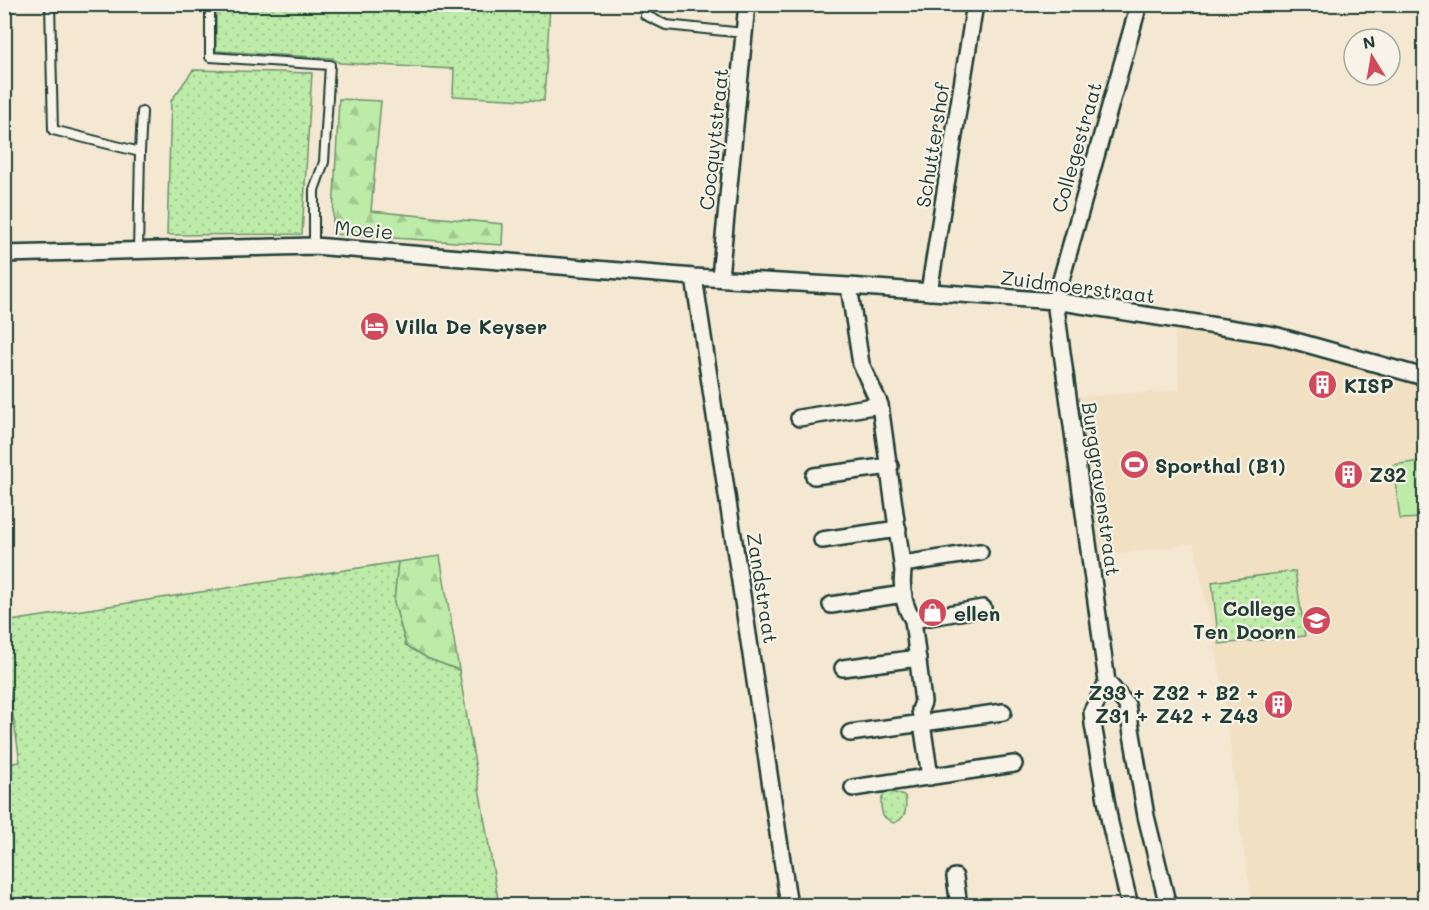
<svg xmlns="http://www.w3.org/2000/svg" width="1429" height="910" font-family="Mali,sans-serif">
  <style>
    .built { fill: #f2e0c3 }
    .grass { fill: url(#grass-dots); stroke: #6e946e; stroke-width: 1.5 }
    .forest { fill: url(#forest-firs); stroke: #6e946e; stroke-width: 1.5 }
    .garden { fill: #bdeba8; stroke: #6e946e; stroke-width: 1.5 }
    .lines { fill: none; stroke-linecap: round; stroke-linejoin: round }
    .lane-casing { stroke: #1f3d34; stroke-width: 12 }
    .street-casing { stroke: #1f3d34; stroke-width: 20 }
    .lane { stroke: #f7f3e8; stroke-width: 8 }
    .street { stroke: #f7f3e8; stroke-width: 15 }
    .labels { text-anchor: middle; dominant-baseline: central; stroke-width: 4.5; stroke-linejoin: round; paint-order: stroke }
    .street-label { font-size: 20px; fill: #1f3d34; stroke: #f7f3e8 }
    .poi-label { font-size: 20px; font-weight: bold; fill: #1f3d34; stroke: #f7f3e8; text-anchor: start }
  </style>
  <defs>
    <pattern id="grass-dots" width="8" height="8" patternUnits="userSpaceOnUse" patternTransform="scale(1.5)"><rect width="8" height="8" fill="#bdeba8"/><path d="M2 2h.1M6 6h.1" fill="none" stroke="#a2ca91" stroke-width="1.8" stroke-linecap="round"/></pattern>
    <pattern id="forest-firs" width="22" height="20" patternUnits="userSpaceOnUse" patternTransform="scale(1.5)"><rect width="22" height="20" fill="#bdeba8"/><path d="M5 1l3.5 6h-7zM16 11l3.5 6h-7z" fill="#a2ca91"/></pattern>
  </defs>
  <rect width="100%" height="100%" fill="#f4e8d2"/>
  <filter id="ink" filterUnits="userSpaceOnUse"><feTurbulence type="fractalNoise" baseFrequency=".0167" numOctaves="2"/><feDisplacementMap in="SourceGraphic" scale="12" xChannelSelector="R" yChannelSelector="G"/><feConvolveMatrix kernelMatrix="1 2 1 2 8 2 1 2 1" color-interpolation-filters="sRGB"/></filter>
  <g filter="url(#ink)">
    <!-- built -->
    <path class="built" d="M1174,327L1274,339L1424,383V905H1253L1240,828L1222,683L1194,543L1099,557L1075,397L1180,390Z"/>
    <!-- grass -->
    <path class="grass" d="M216,5H550L544,101L453,96L454,69L340,63L331,58L216,51Z
      M193,70L312,73L302,234L167,235L171,101Z
      M398,562L394,602L406,645L427,658L459,670L499,905H5V764L20,762L5,662L4,622Z
      M1295,571L1305,636L1219,644L1212,582Z
      M891,792L905,796C907,807 906,820 893,823L883,816C881,808 879,800 885,793Z"/>
    <!-- forest -->
    <path class="forest" d="M339,99L381,101L371,211L503,224L502,245L332,234Z
      M440,556L459,670L427,658L406,645L394,602L398,562Z"/>
    <!-- garden -->
    <path class="garden" d="M1421,461L1424,486V518L1400,519L1393,465Z"/>
    <g class="lines">
      <defs>
        <path id="lane" d="M50,4L53,130L140,152L138,252
          M210,4V57L330,65L324,162L314,190V246
          M645,15L666,25L744,33
          M140,152L142,112"/>
        <path id="street" d="M1139,4L1055,301L1107,682L1127,705L1146,816L1168,906
          M4,254L314,246L694,277L849,286L1055,301L1274,335L1424,377
          M694,277L789,906
          M720,277L747,4
          M929,292L975,4
          M880,405L903,571C901,588 903,605 913,620L923,702L920,710L930,777
          M799,418L880,405L861,364L849,286
          M814,476L890,466
          M822,540L898,529
          M903,564L980,552
          M831,605L904,594
          M913,620L983,608
          M843,668L918,658
          M1107,682L1092,711L1093,724L1110,823L1130,906
          M850,733L1003,712
          M853,788L1014,764
          M955,877L959,906"/>
      </defs>
      <!-- lane casing -->
      <use href="#lane" class="lane-casing"/>
      <!-- street casing -->
      <use href="#street" class="street-casing"/>
      <!-- lane -->
      <use href="#lane" class="lane"/>
      <!-- street -->
      <use href="#street" class="street"/>
    </g>
  </g>
  <!-- icons -->
  <defs>
    <symbol id="hotel-disc" viewBox="-11 -11 22 22"><circle r="9.5" fill="#d1495b" stroke="#f7f3e8"/><path d="M-6-4.5h1.5V1H6V5H4.5V3h-9V5H-6ZM-4 0a1.8 1.8 0 1 1 3.6 0ZM.5 0V-2.5h3Q6-2.5 6 0Z" fill="#fff"/></symbol>
    <symbol id="building-disc" viewBox="-11 -11 22 22"><circle r="9.5" fill="#d1495b" stroke="#f7f3e8"/><path d="M-4-6H4V6H1V3H-1V6H-4ZM-2.5-4.3h1.7v1.8h-1.7ZM.8-4.3h1.7v1.8H.8ZM-2.5-1h1.7V.8h-1.7ZM.8-1h1.7V.8H.8Z" fill="#fff"/></symbol>
    <symbol id="stadium-disc" viewBox="-11 -11 22 22"><circle r="9.5" fill="#d1495b" stroke="#f7f3e8"/><path d="M0-5a6.5 5 0 1 0 0 10a6.5 5 0 1 0 0-10ZM-3.5-1.8h7v3.6h-7Z" fill="#fff"/></symbol>
    <symbol id="shop-disc" viewBox="-11 -11 22 22"><circle r="9.5" fill="#d1495b" stroke="#f7f3e8"/><path d="M-5-2.5h2.3a2.7 3.5 0 0 1 5.4 0H5L5.5 6h-11ZM-1.5-2.5h3a1.5 2.3 0 0 0-3 0Z" fill="#fff"/></symbol>
    <symbol id="school-disc" viewBox="-11 -11 22 22"><circle r="9.5" fill="#d1495b" stroke="#f7f3e8"/><path d="M0-5L7-2L0 1L-7-2ZM-4 1L0 2.5L4 1V4Q0 6-4 4Z" fill="#fff"/></symbol>
  </defs>
  <g fill-rule="evenodd">
    <use href="#hotel-disc" x="358" y="310" width="33" height="33"/>
    <use href="#building-disc" x="1306" y="368" width="33" height="33"/>
    <use href="#stadium-disc" x="1118" y="448" width="33" height="33"/>
    <use href="#building-disc" x="1332" y="458" width="33" height="33"/>
    <use href="#shop-disc" x="916" y="596" width="33" height="33"/>
    <use href="#school-disc" x="1300" y="604" width="33" height="33"/>
    <use href="#building-disc" x="1262" y="688" width="33" height="33"/>
  </g>
  <g class="labels">
    <!-- street labels -->
    <g class="street-label">
      <text transform="translate(713 139) rotate(-84)">Cocquytstraat</text>
      <text transform="translate(932 145) rotate(-81)">Schuttershof</text>
      <text transform="translate(1076 147) rotate(-74)">Collegestraat</text>
      <text transform="translate(364 229) rotate(5)">Moeie</text>
      <text transform="translate(1078 286) rotate(7)">Zuidmoerstraat</text>
      <text transform="translate(1102 489) rotate(82)">Burggravenstraat</text>
      <text transform="translate(763 588) rotate(81)">Zandstraat</text>
    </g>
    <!-- poi labels -->
    <g class="poi-label">
      <text x="395" y="326">Villa De Keyser</text>
      <text x="1344" y="385">KISP</text>
      <text x="1155" y="465">Sporthal (B1)</text>
      <text x="1369" y="474">Z32</text>
      <text x="1296" y="608" text-anchor="end">College<tspan x="1296" dy="23">Ten Doorn</tspan></text>
      <text x="954" y="613">ellen</text>
      <text x="1258" y="692" text-anchor="end">Z33 + Z32 + B2 +<tspan x="1258" dy="23">Z31 + Z42 + Z43</tspan></text>
    </g>
  </g>
  <!-- margin -->
  <rect width="1429" height="910" fill="none" stroke="#f7f3e8" stroke-width="24"/>
  <rect x="12" y="12" width="1405" height="886" fill="none" stroke="#1f3d34" stroke-width="2" filter="url(#ink)"/>
  <!-- north arrow -->
  <g transform="translate(1372 57) rotate(349)"><circle r="28" fill="#f7f3e8" stroke="#a1aaa0" stroke-width="1.5"/>
  <path d="M0-4.5L10 22L0 15L-10 22Z" fill="#d1495b"/>
  <text y="-9" font-size="16" font-weight="bold" text-anchor="middle" fill="#1f3d34">N</text>
  </g>
</svg>
